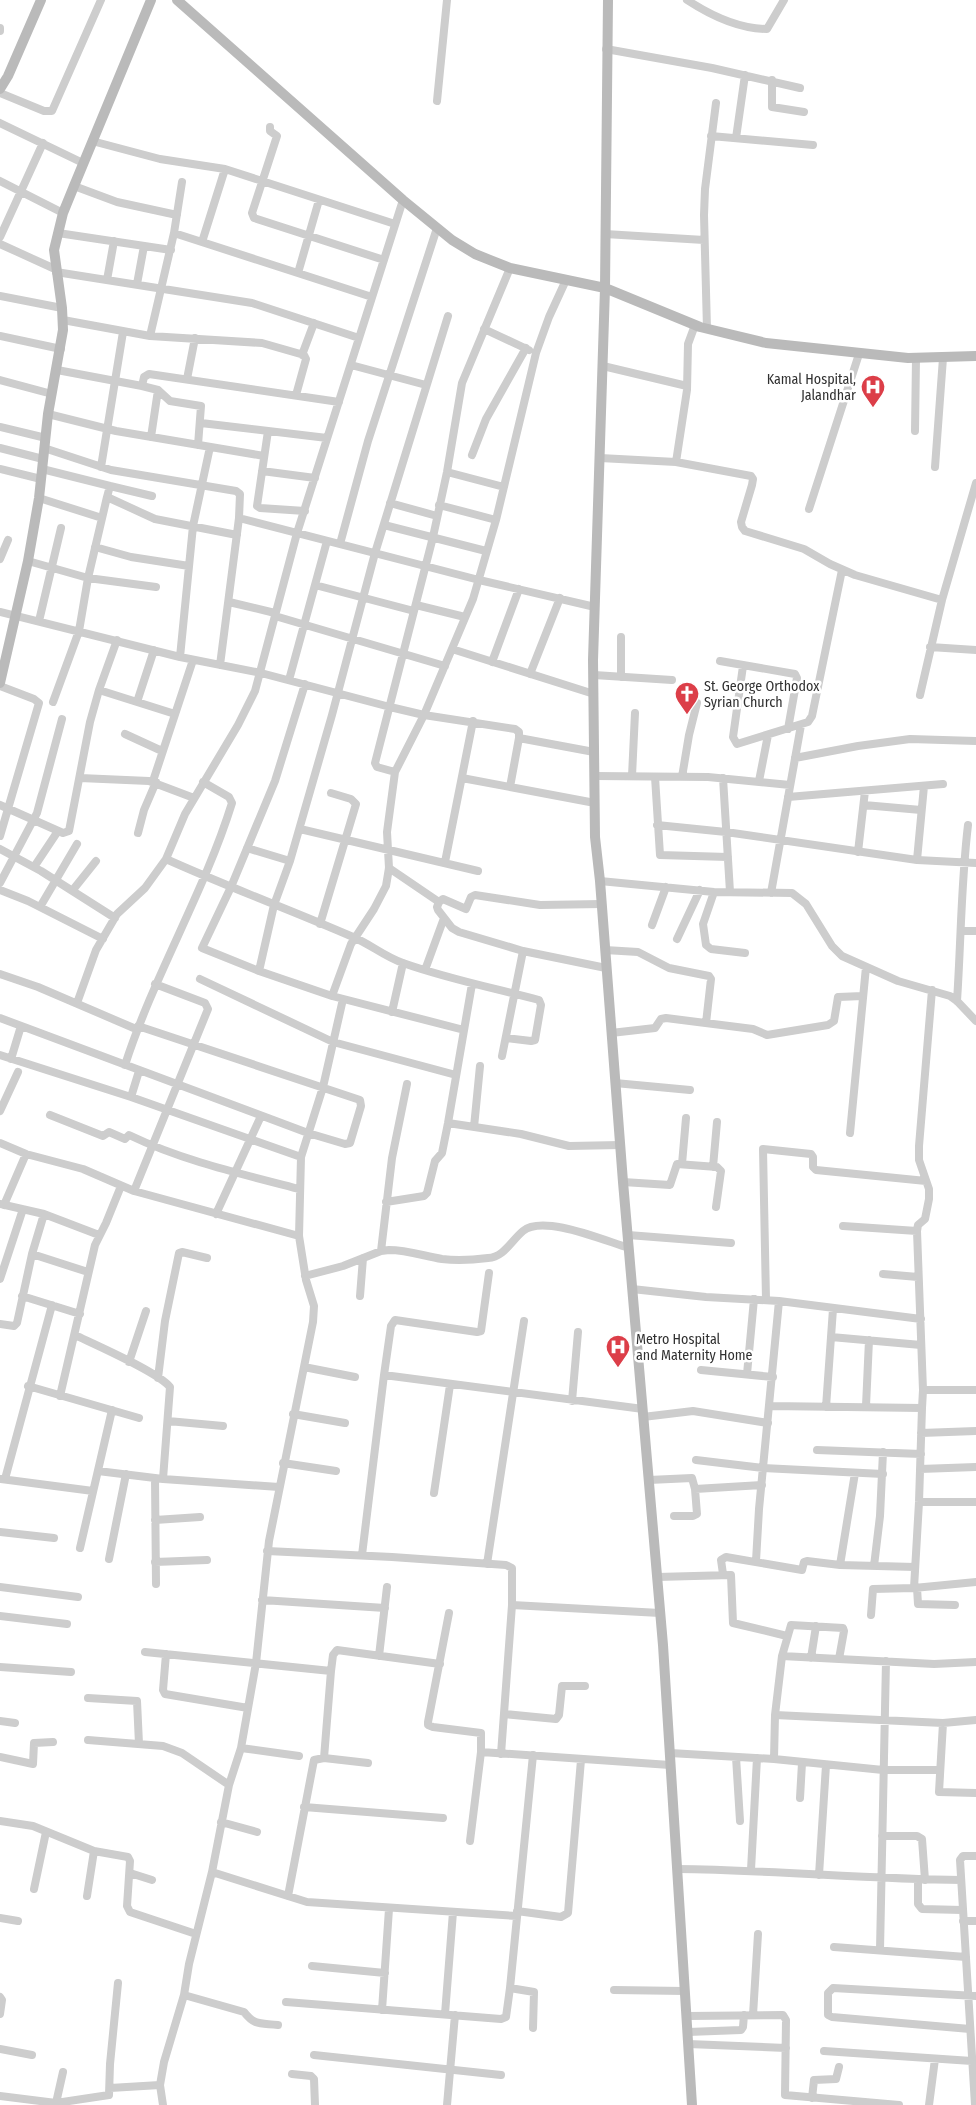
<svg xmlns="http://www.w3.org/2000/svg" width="976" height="2105" font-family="'Fira Sans Condensed',sans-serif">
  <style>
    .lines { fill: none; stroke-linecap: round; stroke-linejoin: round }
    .street { stroke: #cdcdcd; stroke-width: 8 }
    .secondary { stroke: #bababa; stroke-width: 10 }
    .labels { text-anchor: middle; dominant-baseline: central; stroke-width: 5; stroke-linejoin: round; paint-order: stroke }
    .poi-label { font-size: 14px; fill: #303030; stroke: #fff; text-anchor: start }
  </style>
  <rect width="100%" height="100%" fill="#fff"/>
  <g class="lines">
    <!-- street -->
    <path class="street" d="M687,0C710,15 739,29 767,29L784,0
      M0,28V31
      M606,49L712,68L800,88
      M772,80V107L804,112
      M0,93L44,111H52L101,0
      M437,101L447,0
      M0,123L83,163
      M270,127V131L277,136L252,213L254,218L384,260
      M711,136L813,145
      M736,138L745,75
      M92,141L160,159L225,169L395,224
      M0,181L63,213
      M74,186L117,202L177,215
      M403,200L297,533L255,691L238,725L185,814L166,859C228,887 291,910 353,937C370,944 385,957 403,963C448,979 494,988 539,1000L541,1005L535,1040L531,1041L506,1038
      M58,233L171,250
      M174,233L372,297
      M605,234L704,240
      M0,237L43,143
      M202,242L225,169
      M0,244L55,269
      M56,272L252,303L359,338
      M298,273L319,200
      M107,280L114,241
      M137,284L144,246
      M0,296L62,308
      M63,320L150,336L174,233L182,182
      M484,329L529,350
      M707,329L704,215L705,189L716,103
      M0,336L61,349
      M150,336L262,343L304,355L306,359L296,395
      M302,355L314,323
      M351,365L426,385
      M603,366L687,386
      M57,370L142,386L144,377L149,374L339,402
      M187,379L195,338
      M0,380L52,394
      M142,386L158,390L170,401L201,406L198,445
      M48,414L116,431L264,456
      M201,423L327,438
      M0,427L46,438
      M268,431L257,506L260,508L305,511
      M915,431L916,358
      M151,437L158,390
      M0,448L43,459
      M44,448L111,470L236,491L240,494L239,518
      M472,455L486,419L526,348
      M600,458L676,462L751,476L753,479L752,485L741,522L742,527L745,531L804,549L830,564L855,575L942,600
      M676,462L687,390L688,344L695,325
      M101,467L123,332
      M935,467L943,358
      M0,469L41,479
      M42,469L110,486L107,497L155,519L237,535
      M262,471L315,478
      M447,472L504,487
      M110,486L152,496
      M39,498L102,518
      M390,503L437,516
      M439,505L496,520
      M809,509L859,354
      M384,525L486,551
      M340,544L368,441L437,228
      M95,547L131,557L189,566
      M0,559L8,540
      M28,561L88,578L156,587
      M315,585L414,611
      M229,602L275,613
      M416,605L465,617
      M0,612L180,657L261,673L390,707L424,715L515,729L519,732V738L510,787
      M275,616L445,666
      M39,621L61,528
      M621,637V677
      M930,647L976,650
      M452,649L594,694
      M180,657L193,526L210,447
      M720,661L795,674L797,678L788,729
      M492,662L519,589
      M220,665L239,518L479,580L595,607
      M743,666L733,737L737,744L808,722L812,716L842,570
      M530,674L560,598
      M594,675L672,680
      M289,680L327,541
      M305,684L275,781L231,887L202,948L259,971L332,996L464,1030
      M0,686L34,699L39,703L0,836
      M99,690L175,714
      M920,695L942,600L976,483
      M53,702L79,631L88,578L107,497
      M137,702L154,650
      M125,734L162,751
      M519,738L594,752
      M795,758L858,746L910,739L976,741
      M395,772L377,767L375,763L433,537L447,472L462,383L510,268
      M595,776L708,777L790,785
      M632,776L635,713
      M655,777L660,855L728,857
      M682,777L689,735L697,703
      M80,778L149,781L194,798
      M462,778L595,803
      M723,778L730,892
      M153,781L193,660
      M759,781L768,735
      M788,797L943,784
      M0,805L63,833L69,831L90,722L99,690L117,640
      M864,805L921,810
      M657,825L726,832L917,860L976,863
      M300,829L478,871
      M138,833L144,810L156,782
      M247,848L290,861
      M0,849L41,871L115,918
      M858,852L865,791
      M917,860L924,786
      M445,862L473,721
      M34,867L58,831
      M389,868L439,902L437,907L438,910L452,928L459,932L523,951L606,968
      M600,881L714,892L792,893L806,904L832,946L842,956L898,981L950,996L957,1001L976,1021
      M0,883L37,813L62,719
      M0,890L28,901L103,939
      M72,891L96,861
      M714,892L703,924L706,945L711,949L745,953
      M771,893L801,725
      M439,902L443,899L466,909L471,897L475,895L540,905L602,904
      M40,907L77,844
      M320,924L356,804L351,799L331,793
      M652,925L666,887
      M962,931H976
      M677,939L700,890
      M605,950L638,952L669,968L709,976L711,979L706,1023
      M425,970L444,918
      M259,971L274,905L290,861L332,715L375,553L448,316
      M0,974L38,987L136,1029
      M200,979L333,1042L456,1075
      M332,996L351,944L374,909L386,886L389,868L387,832L395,772L424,715L473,599L496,520L536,353L549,317L566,280
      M957,1001C961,942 961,883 968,825
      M77,1003L96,950L117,914L145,888L166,859
      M392,1012L403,963
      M0,1018L308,1133L345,1144L350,1143L361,1106L360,1100L138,1026
      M611,1033L655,1028L661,1019L666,1018L753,1029L767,1035L828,1025L834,1021L838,997L863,996
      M0,1055L131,1097L301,1157
      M502,1056L523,951
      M11,1059L21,1026
      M125,1065C154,975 204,893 232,803L229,797L203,782
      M615,1083L690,1090
      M131,1097L139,1071
      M0,1111L18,1072
      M50,1115L103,1136L109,1132L125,1139L129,1135C183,1161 242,1174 299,1189
      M448,1123L521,1134L569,1146L620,1145
      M474,1127L480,1066
      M850,1133L866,967
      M0,1143L26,1154L83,1169L134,1191L299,1236
      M682,1164L686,1118
      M713,1167L717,1122
      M623,1182L670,1185L677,1164L717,1167L721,1171L716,1207
      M134,1191L208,1009L205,1003L155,984
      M386,1202L424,1196L427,1193L435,1161L442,1153L448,1123L472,984
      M0,1204L44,1214L99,1235
      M4,1205L26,1154
      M216,1214L261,1116
      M843,1226L917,1231
      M628,1235L731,1243
      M381,1251L392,1158L407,1084
      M32,1254L88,1272
      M883,1274L918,1277
      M305,1276L343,1266L381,1251L389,1250C407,1250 424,1256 442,1259C457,1261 473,1260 488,1258C504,1257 511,1241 523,1231C543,1214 605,1241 629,1248
      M0,1279L23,1209
      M632,1289L706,1297L779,1301L921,1319
      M22,1296L80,1314
      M360,1296L363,1258
      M766,1300L763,1149L811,1154L813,1157V1167L816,1170L926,1181
      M0,1324L14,1326L17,1323L32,1254L44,1214
      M75,1335C96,1345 158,1372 170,1387L163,1479
      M831,1337L921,1345
      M129,1362L146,1311
      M304,1367L355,1377
      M701,1370L773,1377
      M747,1374L754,1299
      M384,1375L391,1326L395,1320L477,1332L481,1331L489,1273
      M158,1378L165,1321L179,1253L182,1252L207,1258
      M28,1386L139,1418
      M923,1390L917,1231L918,1225L925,1219L929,1199V1189L919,1160V1146L932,990
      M60,1396L95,1245L106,1223L121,1186
      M572,1401L578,1332
      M770,1406L922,1408L923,1390H976
      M866,1406L869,1340
      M826,1407L833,1309
      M293,1414L345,1423
      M643,1417L693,1411L768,1423
      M168,1421L223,1426
      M921,1433L976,1431
      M817,1450L921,1454
      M696,1460L763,1468L883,1474
      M283,1463L336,1471
      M920,1469L976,1467
      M98,1471L163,1479L279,1487
      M155,1478L156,1584
      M1,1479L93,1491
      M5,1479L52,1305
      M649,1480L692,1478L695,1489L762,1485
      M434,1493L450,1385
      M919,1502H976
      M674,1516H693L697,1514L695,1489
      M155,1520L200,1517
      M0,1532L54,1538
      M80,1548L112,1410
      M267,1551L392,1557L506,1565L512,1568V1605L501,1754
      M362,1555L384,1375L643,1409
      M109,1559L126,1474
      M756,1561L759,1509L779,1301
      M155,1562L207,1560
      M487,1564L524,1321
      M840,1565L855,1473
      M874,1566L880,1516L883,1452
      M723,1574L721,1560L726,1557L802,1570L804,1562L807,1561L840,1565L915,1567
      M657,1577L731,1575L733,1623L787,1636
      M0,1587L78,1597
      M914,1588L919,1502L922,1408
      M917,1588L918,1604L955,1605
      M262,1600L385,1608
      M512,1605L660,1613
      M449,1613L428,1722V1725L433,1727L481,1733V1752L470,1841
      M871,1615L873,1589L914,1588L976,1582
      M0,1616L67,1624
      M145,1652L331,1671L324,1758
      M166,1654L163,1690L165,1694L248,1708
      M379,1656L387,1587
      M782,1656L934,1664L976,1662
      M811,1658L816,1626
      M0,1667L71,1672
      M331,1671L333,1655L337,1650L440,1664
      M88,1698L137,1701L139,1744
      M504,1714L556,1719L559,1715L562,1686H585
      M775,1715L782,1656L791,1625L843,1628L844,1631L839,1659
      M0,1721L15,1723
      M943,1723L939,1792L976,1793
      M88,1740L163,1746L182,1753L229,1785
      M241,1748L299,1756
      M481,1752L670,1765
      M670,1753L774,1759L775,1715L943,1723L976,1720
      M0,1757L33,1764L34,1743L53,1742
      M736,1757L740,1821
      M774,1759L883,1770H940
      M800,1798L802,1763
      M304,1807L443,1818
      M0,1821L33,1826L94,1851L128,1857L130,1861L127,1906L130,1912L196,1934
      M221,1822L257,1832
      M882,1836H917L922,1839L925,1880
      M677,1869C772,1870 866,1879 961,1880
      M751,1870L757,1758
      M212,1872L307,1902L517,1916
      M130,1873L152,1880
      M819,1875L826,1765
      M918,1880V1904L922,1909L962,1910
      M34,1889L46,1832
      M87,1896L94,1851
      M288,1896L314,1760L324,1758L368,1763
      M517,1911L561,1917L568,1913L581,1760
      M0,1918L18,1921
      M963,1921H976
      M834,1947L966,1957
      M880,1950L886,1661
      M312,1966L385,1973
      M510,1988L534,1992L533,2028
      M614,1990L685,1991
      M184,1995L244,2012C255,2026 260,2023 278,2025
      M0,1997L2,2000L0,2014
      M286,2002L501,2019L506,2017L510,1988L533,1755
      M382,2010L389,1909
      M445,2014L453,1912
      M753,2015L758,1934
      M687,2016L783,2015L786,2020L785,2095L899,2105
      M970,2029L832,2017L828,2015V1993L833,1988L976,1996
      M688,2032L741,2030L743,2027L744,2015
      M688,2044L786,2048
      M0,2049L32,2055
      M824,2051L972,2061
      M314,2055L501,2075
      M63,2072L56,2103L109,2095L110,2064L118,1983
      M292,2074L311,2076L314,2079L315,2105
      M110,2088L160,2085
      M0,2096L56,2103
      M812,2098L814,2080L836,2079L839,2067
      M163,2105L160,2085L164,2062L184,1995L189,1964L212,1872L229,1785L241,1748L256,1663L269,1541L313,1322L314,1306L306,1280L299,1236L301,1157L323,1087L343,999
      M447,2105L455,2015
      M929,2105L935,2059
      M975,2105L960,1860L963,1856H976"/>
    <!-- secondary -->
    <path class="secondary" d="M177,0L403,200L452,240L475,254L510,268L605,288L700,327L766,343L908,358L976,356
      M608,0L605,288L593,660L595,837L600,881L623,1182L663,1645L692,2105
      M0,89L8,76L41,0
      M0,683L28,561L39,498L48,414L63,330L62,308L54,250L63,213L74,186L151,0"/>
  </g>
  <!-- icons -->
  <defs>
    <symbol id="hospital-pin" viewBox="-11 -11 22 30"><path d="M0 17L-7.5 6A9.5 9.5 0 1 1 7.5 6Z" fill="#dc3e48" stroke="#fff"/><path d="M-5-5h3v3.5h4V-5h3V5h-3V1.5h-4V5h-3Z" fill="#fff"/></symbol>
    <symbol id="church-pin" viewBox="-11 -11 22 30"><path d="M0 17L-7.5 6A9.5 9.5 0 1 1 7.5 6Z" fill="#dc3e48" stroke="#fff"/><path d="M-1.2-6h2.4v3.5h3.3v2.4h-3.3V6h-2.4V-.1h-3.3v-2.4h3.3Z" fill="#fff"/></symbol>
  </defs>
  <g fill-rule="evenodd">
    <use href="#hospital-pin" x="859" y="373" width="28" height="38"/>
    <use href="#church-pin" x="673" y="680" width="28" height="38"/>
    <use href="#hospital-pin" x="604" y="1333" width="28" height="38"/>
  </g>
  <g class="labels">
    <!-- poi labels -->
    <g class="poi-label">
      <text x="856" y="379" text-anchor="end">Kamal Hospital,<tspan x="856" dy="16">Jalandhar</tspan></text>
      <text x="704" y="686">St. George Orthodox<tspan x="704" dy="16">Syrian Church</tspan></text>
      <text x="636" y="1339">Metro Hospital<tspan x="636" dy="16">and Maternity Home</tspan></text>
    </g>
  </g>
</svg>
